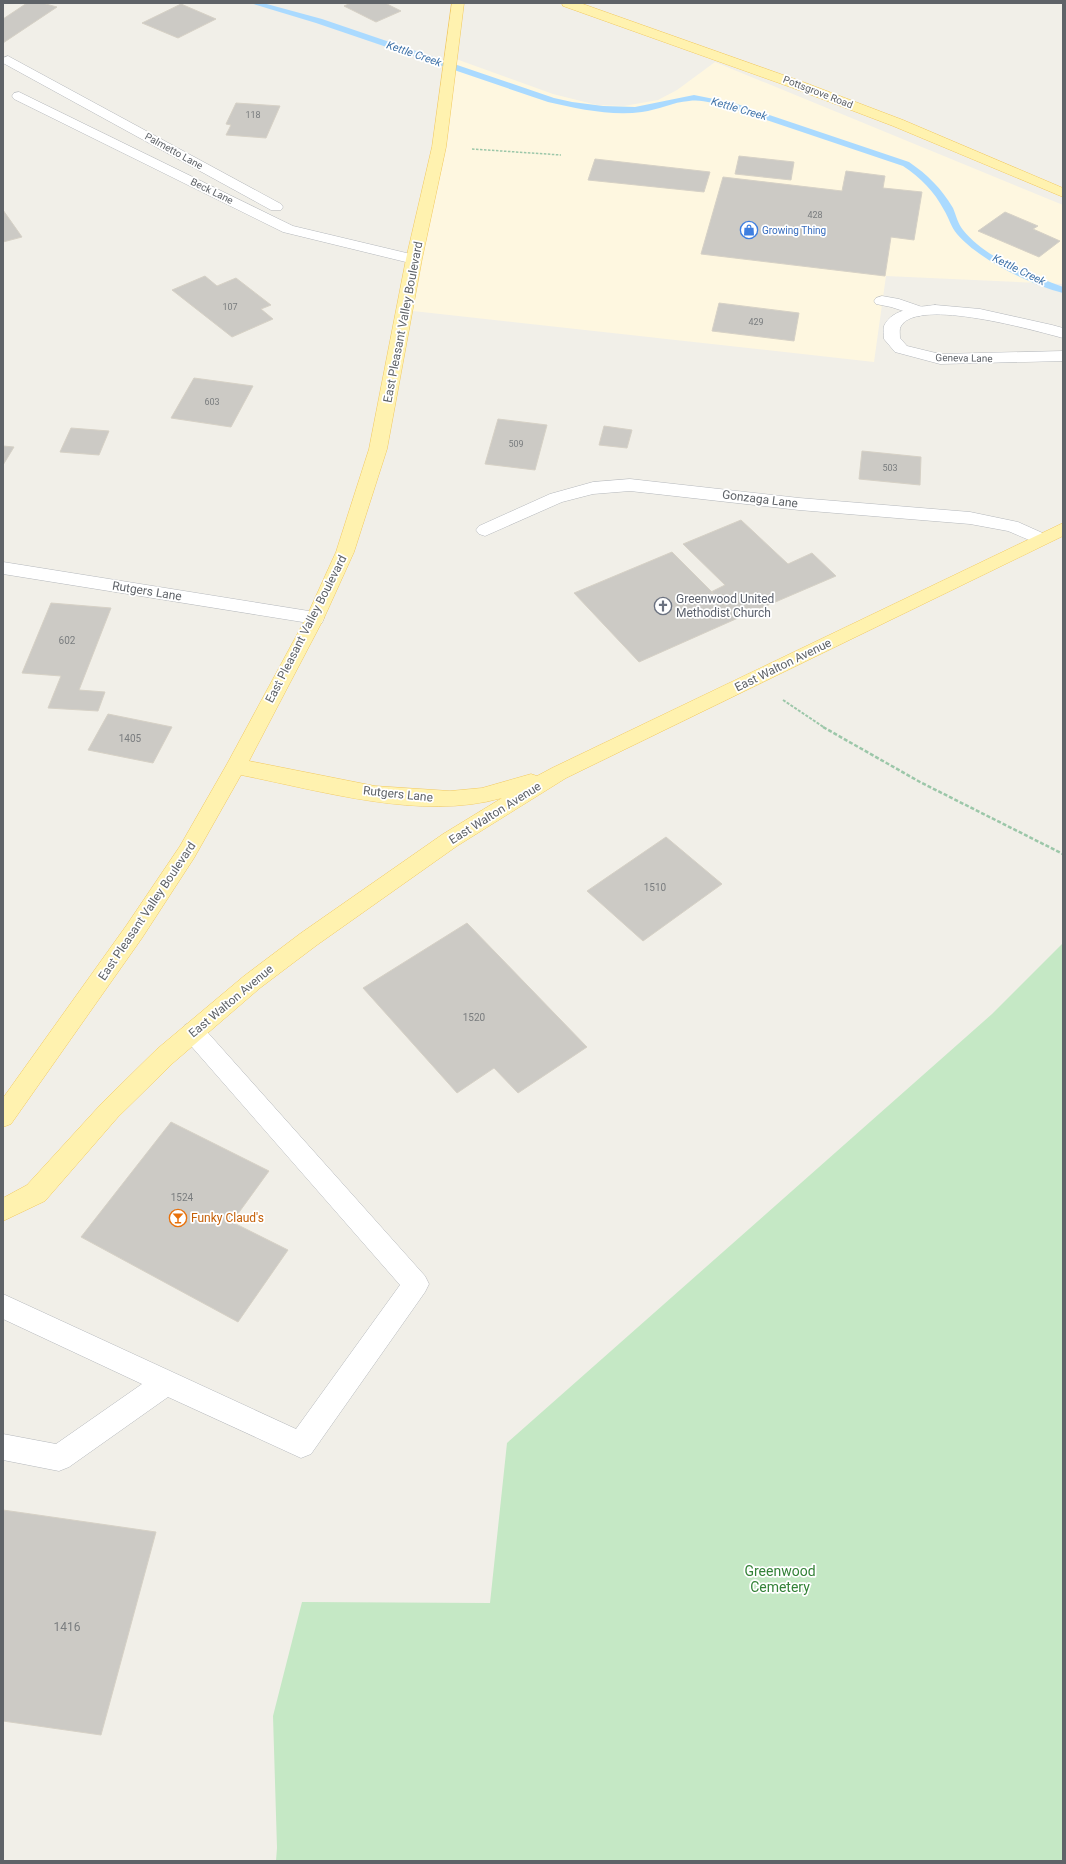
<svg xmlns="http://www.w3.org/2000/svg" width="1066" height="1864" font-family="Roboto,sans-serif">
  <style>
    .commercial { fill: #fef7e0 }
    .green { fill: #c5e8c5 }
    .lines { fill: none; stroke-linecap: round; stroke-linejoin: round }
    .stream { fill: #aadaff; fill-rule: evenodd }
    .building { fill: #cccac5; stroke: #d6d1c6 }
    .lane-casing { stroke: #b5b8bc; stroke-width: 1 }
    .street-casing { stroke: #b5b8bc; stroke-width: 1 }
    .primary-casing { stroke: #f2c960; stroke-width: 1 }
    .path-far2 { stroke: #9cc7a9; stroke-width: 1.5; stroke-dasharray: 2.5 1.5; stroke-linecap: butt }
    .path-far1 { stroke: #9cc7a9; stroke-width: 2; stroke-dasharray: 3 1.5; stroke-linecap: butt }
    .path { stroke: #9cc7a9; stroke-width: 2.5; stroke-dasharray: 4 2; stroke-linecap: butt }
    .lane { fill: #fff; fill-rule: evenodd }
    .street { fill: #fff; fill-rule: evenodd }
    .primary { fill: #fff2af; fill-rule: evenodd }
    .labels { text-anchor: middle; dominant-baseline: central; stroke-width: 3.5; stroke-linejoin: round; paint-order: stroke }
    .far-number-label { font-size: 9px; fill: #7a7d7f }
    .far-street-label { font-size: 10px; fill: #5f6368; stroke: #fff }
    .far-shop-label { font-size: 10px; fill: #366cbe; stroke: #fff; text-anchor: start }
    .number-label { font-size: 10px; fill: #7a7d7f }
    .far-water-label { font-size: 11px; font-style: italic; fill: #4174aa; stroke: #fff }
    .street-label { font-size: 12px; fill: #5f6368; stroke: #fff }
    .worship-label { font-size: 12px; fill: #5b616d; stroke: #fff; text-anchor: start }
    .food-label { font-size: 12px; fill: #c56008; stroke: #fff; text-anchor: start }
    .near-number-label { font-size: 12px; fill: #7a7d7f }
    .near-park-label { font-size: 14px; fill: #348238; stroke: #fff }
  </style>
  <rect width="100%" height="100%" fill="#f1efe8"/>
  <!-- commercial -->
  <path class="commercial" d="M456,59L553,94L597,105L624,106L658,100L677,90L715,62L1063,205V284L886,276L874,362L413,311Z"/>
  <!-- green -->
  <path class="green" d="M1063,943V1861H276L277,1848L273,1716L302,1602L490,1603L507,1443L992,1014Z"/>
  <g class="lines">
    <!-- stream -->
    <path class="stream" d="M250,3H263L322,19L554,98L572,102L603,106L635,107L694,95L734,103L909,162C928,175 941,188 953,208C956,215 958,224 963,230C986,259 1030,274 1063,287V293C1031,285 978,259 957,234C951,227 949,218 944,210C934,191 921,178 903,166L728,107C716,104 702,99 689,101C673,102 658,110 642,112C611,116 578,109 548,102L316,23Z"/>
  </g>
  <!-- building -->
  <path class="building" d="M27,3H42L57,7L3,43V19Z
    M351,3H385L401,11L376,22L344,6Z
    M181,4L216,19L178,38L142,23Z
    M236,103L280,106L266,138L226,135L231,125L226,124Z
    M739,156L794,162L791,180L735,174Z
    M595,159L710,172L704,192L588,180Z
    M846,171L885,176L883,188L922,192L914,240L891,237L885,276L701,254L723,177L842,191Z
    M3,210L22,237L3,242Z
    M1005,212L1038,226L1033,229L1060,241L1039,257L978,231Z
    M205,276L217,286L236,278L271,305L261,309L273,319L232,337L172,290Z
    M719,303L799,313L794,341L712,331Z
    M194,378L253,386L231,427L171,418Z
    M498,419L547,425L535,470L485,464Z
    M604,426L632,430L627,448L599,445Z
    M71,428L109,431L99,455L60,452Z
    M3,446L14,447L3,465Z
    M862,451L921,457L920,485L859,479Z
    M741,520L788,564L812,553L836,576L738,618L711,592L725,585L683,544Z
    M672,552L738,618L639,662L574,593Z
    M51,603L111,608L79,690L105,692L98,711L48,708L61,676L22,673Z
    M108,714L172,727L153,763L88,750Z
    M666,837L722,884L643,941L587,891Z
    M467,923L587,1047L518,1093L494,1068L457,1093L363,988Z
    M171,1122L269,1171L232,1222L288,1250L238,1322L81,1237Z
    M3,1510L156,1532L101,1735L3,1721Z"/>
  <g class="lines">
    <defs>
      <path id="lane" d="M882,296L899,299L925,308L927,311L925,314L919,316L891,307L876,304L874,301L876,298Z
        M193,1022L201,1025L425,1276L429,1284L425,1292L311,1454L301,1458L168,1397L69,1467L59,1471L3,1460V1434L56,1444L142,1384L3,1319V1294L296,1429L400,1285L185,1039L182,1032L185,1025Z"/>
      <path id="street" d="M8,56L281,204L283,207L281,210H271L3,63V58Z
        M19,92L293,226L419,256L422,259L419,262L414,264L283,232L14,99L12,96L14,93Z
        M935,305L980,309L1052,325L1063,328V338C1036,331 918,297 901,326C899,329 900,334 900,338L907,346L940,354L1063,351V361L940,364L895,352L884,339C884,335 883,330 884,326C892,308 919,307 935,305Z
        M630,479L799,498L970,512L1018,522L1047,535L1050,539L1047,543L1041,545L1008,531L970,524L799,510L630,491L593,494L562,502L485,536L479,534L476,530L479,526L550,494L593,482Z
        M3,562L315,612L322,613L324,618L322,623L315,624L3,574Z"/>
      <path id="primary" d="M452,3H464L446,147L422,259L387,449L354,552L324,618L249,761L375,786L450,791L482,788L531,774L537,776L552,768L1063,523V536L566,778L457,846L317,945L260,988L173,1063L118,1117L45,1201L3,1221V1198L27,1185L102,1103L157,1049L244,976L301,933L443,834L502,798C422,821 322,791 241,775L194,858L142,938L11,1124L3,1127V1098L126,926L180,846L227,764L306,618L336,552L369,449L406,259L432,147Z
        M562,3H580L803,82L903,120L1063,188V197L893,126L793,88L563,6Z"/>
    </defs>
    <!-- lane casing -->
    <use href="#lane" class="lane-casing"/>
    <!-- street casing -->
    <use href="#street" class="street-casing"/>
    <!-- primary casing -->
    <use href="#primary" class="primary-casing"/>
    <!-- path-far2 -->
    <path class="path-far2" d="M472,149L561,155"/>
    <!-- path-far1 -->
    <path class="path-far1" d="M783,700L825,728"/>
    <!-- path -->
    <path class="path" d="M823,727L920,782L1063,854"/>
    <!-- lane -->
    <use href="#lane" class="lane"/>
    <!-- street -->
    <use href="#street" class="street"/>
    <!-- primary -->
    <use href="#primary" class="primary"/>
  </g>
  <!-- icons -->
  <defs>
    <symbol id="shop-ring" viewBox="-11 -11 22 22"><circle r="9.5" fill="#fff" stroke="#3f7fe0" stroke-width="1.5"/><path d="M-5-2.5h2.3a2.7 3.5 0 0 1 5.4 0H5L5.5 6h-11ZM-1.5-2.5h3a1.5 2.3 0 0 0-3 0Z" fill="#3f7fe0"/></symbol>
    <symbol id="church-ring" viewBox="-11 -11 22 22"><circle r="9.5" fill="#fff" stroke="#6b7280" stroke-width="1.5"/><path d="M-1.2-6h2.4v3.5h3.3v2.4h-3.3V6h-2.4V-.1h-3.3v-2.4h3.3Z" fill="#6b7280"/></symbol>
    <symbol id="bar-ring" viewBox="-11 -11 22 22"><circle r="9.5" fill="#fff" stroke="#e8710a" stroke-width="1.5"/><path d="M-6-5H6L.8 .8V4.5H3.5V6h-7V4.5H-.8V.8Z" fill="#e8710a"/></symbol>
  </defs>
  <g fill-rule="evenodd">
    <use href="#shop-ring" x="739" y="220" width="20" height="20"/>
    <use href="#church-ring" x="653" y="596" width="20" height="20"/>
    <use href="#bar-ring" x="168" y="1208" width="20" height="20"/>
  </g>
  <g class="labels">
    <!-- far-number labels -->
    <g class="far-number-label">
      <text x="253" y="115">118</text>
      <text x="815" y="215">428</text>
      <text x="230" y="307">107</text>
      <text x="756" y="322">429</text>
      <text x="212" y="402">603</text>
      <text x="516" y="444">509</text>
      <text x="890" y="468">503</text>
    </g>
    <!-- far-street labels -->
    <g class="far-street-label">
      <text transform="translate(818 92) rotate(21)">Pottsgrove Road</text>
      <text transform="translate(174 151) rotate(29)">Palmetto Lane</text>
      <text transform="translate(212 191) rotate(26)">Beck Lane</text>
      <text transform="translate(964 358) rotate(1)">Geneva Lane</text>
    </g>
    <!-- far-shop labels -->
    <g class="far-shop-label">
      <text x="762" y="230">Growing Thing</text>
    </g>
    <!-- number labels -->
    <g class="number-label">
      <text x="67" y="640">602</text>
      <text x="130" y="738">1405</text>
      <text x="655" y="887">1510</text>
      <text x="474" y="1017">1520</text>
      <text x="182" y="1197">1524</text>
    </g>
    <!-- far-water labels -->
    <g class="far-water-label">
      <text transform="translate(414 54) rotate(19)">Kettle Creek</text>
      <text transform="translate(739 109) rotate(16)">Kettle Creek</text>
      <text transform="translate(1019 270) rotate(26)">Kettle Creek</text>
    </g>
    <!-- street labels -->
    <g class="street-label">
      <text transform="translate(403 322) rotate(-79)">East Pleasant Valley Boulevard</text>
      <text transform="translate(760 499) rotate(7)">Gonzaga Lane</text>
      <text transform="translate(147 591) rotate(9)">Rutgers Lane</text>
      <text transform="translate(306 629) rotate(-63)">East Pleasant Valley Boulevard</text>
      <text transform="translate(783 665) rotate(-26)">East Walton Avenue</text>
      <text transform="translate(398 794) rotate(6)">Rutgers Lane</text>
      <text transform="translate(495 813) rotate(-32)">East Walton Avenue</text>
      <text transform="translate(147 911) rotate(-56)">East Pleasant Valley Boulevard</text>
      <text transform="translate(231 1001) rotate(-40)">East Walton Avenue</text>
    </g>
    <!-- worship labels -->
    <g class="worship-label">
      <text x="676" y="599">Greenwood United<tspan x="676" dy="14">Methodist Church</tspan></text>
    </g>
    <!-- food labels -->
    <g class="food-label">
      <text x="191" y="1218">Funky Claud's</text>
    </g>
    <!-- near-number labels -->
    <g class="near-number-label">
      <text x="67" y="1627">1416</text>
    </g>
    <!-- near-park labels -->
    <g class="near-park-label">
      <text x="780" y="1571">Greenwood<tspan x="780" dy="16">Cemetery</tspan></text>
    </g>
  </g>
  <!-- border -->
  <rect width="1066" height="1864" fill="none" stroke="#5f6368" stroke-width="8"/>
</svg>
